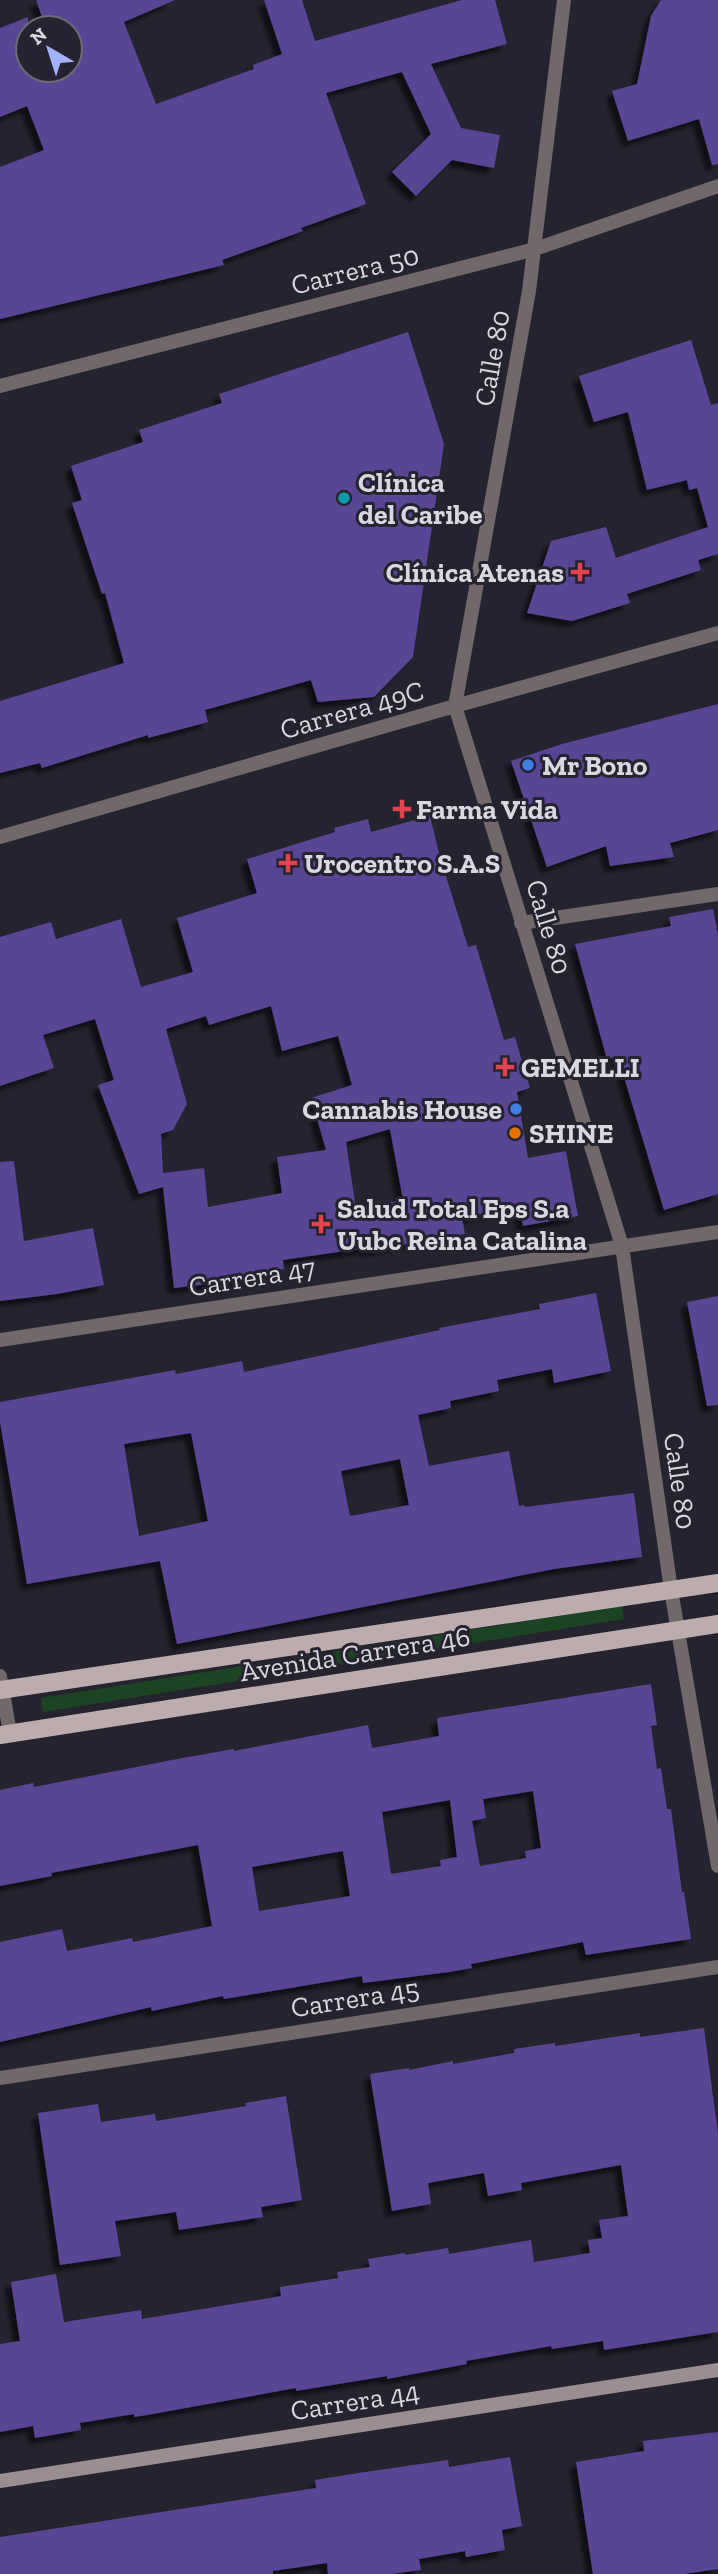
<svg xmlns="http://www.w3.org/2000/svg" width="718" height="2574" font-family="'Zilla Slab',serif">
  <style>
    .green { fill: #1b4422 }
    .building { fill: #584594; fill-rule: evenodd; filter: url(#shadow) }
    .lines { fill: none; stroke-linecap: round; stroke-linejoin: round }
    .street { stroke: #706869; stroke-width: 14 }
    .secondary { stroke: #9b8e90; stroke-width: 14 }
    .primary { stroke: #bcacae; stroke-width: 18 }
    .culture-dot { fill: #0f9aa8; stroke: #25232f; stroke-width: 2.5 }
    .health-dot { fill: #e0444e; stroke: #25232f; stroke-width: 2.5 }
    .shop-dot { fill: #3f7fe0; stroke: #25232f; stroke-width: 2.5 }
    .food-dot { fill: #e8710a; stroke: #25232f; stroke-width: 2.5 }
    .labels { text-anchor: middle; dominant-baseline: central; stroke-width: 6; stroke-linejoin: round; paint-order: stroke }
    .street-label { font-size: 28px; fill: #d9d8e1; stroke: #25232f }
    .poi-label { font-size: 28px; font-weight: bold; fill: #d9d8e1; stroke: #25232f; text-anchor: start }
  </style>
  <defs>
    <filter id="shadow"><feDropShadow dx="-6" dy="6" stdDeviation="2" flood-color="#0009"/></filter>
  </defs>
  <rect width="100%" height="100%" fill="#25232f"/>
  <!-- green -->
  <path class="green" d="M622,1606L624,1619L43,1712L41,1698Z"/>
  <!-- building -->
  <path class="building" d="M36,0H175L124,22L156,104L254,69L253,65L282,54L264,0H302L315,41L462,0H495L507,44L431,64L461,128L500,135L494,168L452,160L416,196L392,172L431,134L402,72L326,93L366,204L301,228L303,231L222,260L224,265L0,319V167L44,150L27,106L0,117V28L28,17V70H70V28H46Z
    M661,0H718V164L712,165L699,119L628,141L612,91L637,84L651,16Z
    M408,332L444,444L413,657L374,697L318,702L311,680L205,710L208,722L148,738V735L42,768L40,763L0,773V701L124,663L105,593L102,594L72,503L82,500L71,466L143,442L139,430L222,403L219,394Z
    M691,340L711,405L718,403V554L698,560L701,570L627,594L630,603L572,621L527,613L551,541L606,527L616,558L708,527L697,488L689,490L687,480L647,490L628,412L594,422L579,376Z
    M718,704V830L670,843L674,857L610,866L606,846L547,867L511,761L562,744Z
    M430,816L440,857L468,947L476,945L504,1040L515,1037L530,1088L517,1092L528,1158L566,1151L578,1216L523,1226L519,1207L462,1218L465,1234L366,1251V1248L283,1260L284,1269L217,1283L174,1288L163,1187L139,1194L98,1085L114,1080L95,1019L43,1035L54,1068L0,1086V937L51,922L56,939L121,919L141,987L193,972L177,918L257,893L247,859L335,832L334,828L368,819L371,832ZM271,1006L282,1051L338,1036L352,1085L311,1098L326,1150L277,1157L282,1193L208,1207L204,1168L163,1173L161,1134L173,1130L187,1104L166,1029L206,1016L209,1025ZM390,1129L403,1200L356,1209L346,1142Z
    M713,909L718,936V1194L664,1210L618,1057L607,1059L575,944L671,926L669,917Z
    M14,1161L24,1241L93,1228L104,1285L57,1294L0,1301V1162Z
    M596,1293L611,1371L554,1383L552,1369L497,1380L499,1391L450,1401L451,1408L418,1415L429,1466L509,1451L519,1506L524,1505L525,1507L634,1493L642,1557L554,1569L177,1644L160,1561L27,1584L0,1422V1402L175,1370L176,1374L242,1361L244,1372L440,1330L439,1328L540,1309L539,1304ZM191,1433L208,1521L139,1536L124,1444ZM400,1459L409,1505L350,1516L341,1471Z
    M718,1296V1405L707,1406L687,1302Z
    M651,1684L657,1725L651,1726L657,1769L661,1768L667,1809H671L682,1892H684L691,1939L586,1955L583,1942L471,1964L472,1968L449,1972L363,1983L362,1976L224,1999L223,1996L152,2011L151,2007L0,2042V1942L62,1929L67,1951L132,1938L133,1942L212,1926L198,1845L51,1873L52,1876L0,1886V1790L33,1783L34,1787L177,1759L234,1749V1751L368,1725L372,1748L439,1736L437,1718ZM533,1791L541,1848L525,1851L526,1858L480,1866L472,1821L486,1818L483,1799ZM450,1800L457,1857L440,1860L441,1866L391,1874L382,1812ZM343,1851L350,1896L259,1911L252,1867Z
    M704,2028L718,2134V2332L604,2350L603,2341L552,2349L551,2346L466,2361L467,2364L387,2379V2376L296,2391V2388L147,2415L134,2417V2414L80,2423L81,2430L35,2438L33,2426L0,2432V2344L20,2341L11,2282L56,2274L64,2322L141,2310L142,2319L281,2296L280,2287L338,2278L337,2272L370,2267L368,2259L405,2253V2255L448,2248L449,2254L531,2240L534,2262L590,2253L588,2240L602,2238L599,2220L628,2216L621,2165L521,2183L522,2190L488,2196L484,2173L428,2183L431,2204L392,2211L370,2074L409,2068V2070L453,2061V2064L514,2053V2049L555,2043V2046L640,2033V2037Z
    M286,2096L302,2200L261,2207L263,2217L179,2230L176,2212L115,2221L121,2256L60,2265L38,2113L98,2104L101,2122L155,2114L156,2121L246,2106L245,2103Z
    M718,2432V2569L684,2574H593L576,2462L644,2451L643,2441Z
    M510,2457L522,2526L502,2530L505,2550L466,2557L465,2551L419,2559L421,2570L391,2574H328L327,2563L273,2571V2574H0V2537L316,2488L315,2480L358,2473L448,2460L449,2467Z"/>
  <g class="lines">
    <!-- street -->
    <path class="street" d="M564,0L529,291L455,706L622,1246L671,1590L718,1866
      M0,386L535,249L718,186
      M0,837L455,706L718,633
      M521,923L718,894
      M0,1340L718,1232
      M0,1676L10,1733
      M0,2078L718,1967"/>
    <!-- secondary -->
    <path class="secondary" d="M0,2481L718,2370"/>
    <!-- primary -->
    <path class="primary" d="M0,1690L718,1583
      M0,1735L718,1624"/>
  </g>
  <!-- markers -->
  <circle class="culture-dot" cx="344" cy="498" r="7"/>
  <g class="health-dot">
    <path d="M576.5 561.5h7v7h7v7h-7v7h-7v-7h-7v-7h7z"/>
    <path d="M398.5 798.5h7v7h7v7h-7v7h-7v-7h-7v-7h7z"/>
    <path d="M284.5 852.5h7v7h7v7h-7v7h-7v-7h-7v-7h7z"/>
    <path d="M501.5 1056.5h7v7h7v7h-7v7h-7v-7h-7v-7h7z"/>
    <path d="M317.5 1213.5h7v7h7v7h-7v7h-7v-7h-7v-7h7z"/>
  </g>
  <g class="shop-dot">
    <circle cx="528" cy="765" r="7"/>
    <circle cx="516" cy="1109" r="7"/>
  </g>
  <circle class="food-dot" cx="515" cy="1133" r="7"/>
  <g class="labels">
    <!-- street labels -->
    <g class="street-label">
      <text transform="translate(355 270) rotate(-14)">Carrera 50</text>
      <text transform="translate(492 358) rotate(-80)">Calle 80</text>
      <text transform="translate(352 710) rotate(-16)">Carrera 49C</text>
      <text transform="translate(549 927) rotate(73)">Calle 80</text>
      <text transform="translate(252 1277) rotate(-9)">Carrera 47</text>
      <text transform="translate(680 1481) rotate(82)">Calle 80</text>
      <text transform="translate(355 1654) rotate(-9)">Avenida Carrera 46</text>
      <text transform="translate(355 1998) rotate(-9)">Carrera 45</text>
      <text transform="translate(355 2401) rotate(-9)">Carrera 44</text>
    </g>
    <!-- poi labels -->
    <g class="poi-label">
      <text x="358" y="482">Clínica<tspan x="358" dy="32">del Caribe</tspan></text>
      <text x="564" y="572" text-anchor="end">Clínica Atenas</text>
      <text x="542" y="765">Mr Bono</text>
      <text x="416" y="809">Farma Vida</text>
      <text x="304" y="863">Urocentro S.A.S</text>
      <text x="521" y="1067">GEMELLI</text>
      <text x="502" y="1109" text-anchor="end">Cannabis House</text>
      <text x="529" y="1133">SHINE</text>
      <text x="337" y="1208">Salud Total Eps S.a<tspan x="337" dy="32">Uubc Reina Catalina</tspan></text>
    </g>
  </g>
  <!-- north arrow -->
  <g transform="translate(49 49) rotate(321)"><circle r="33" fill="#25232f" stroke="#6d6b76" stroke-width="2"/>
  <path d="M0-5L12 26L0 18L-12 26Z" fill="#a2b2fd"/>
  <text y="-10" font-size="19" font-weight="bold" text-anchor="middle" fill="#d9d8e1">N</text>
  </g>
</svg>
